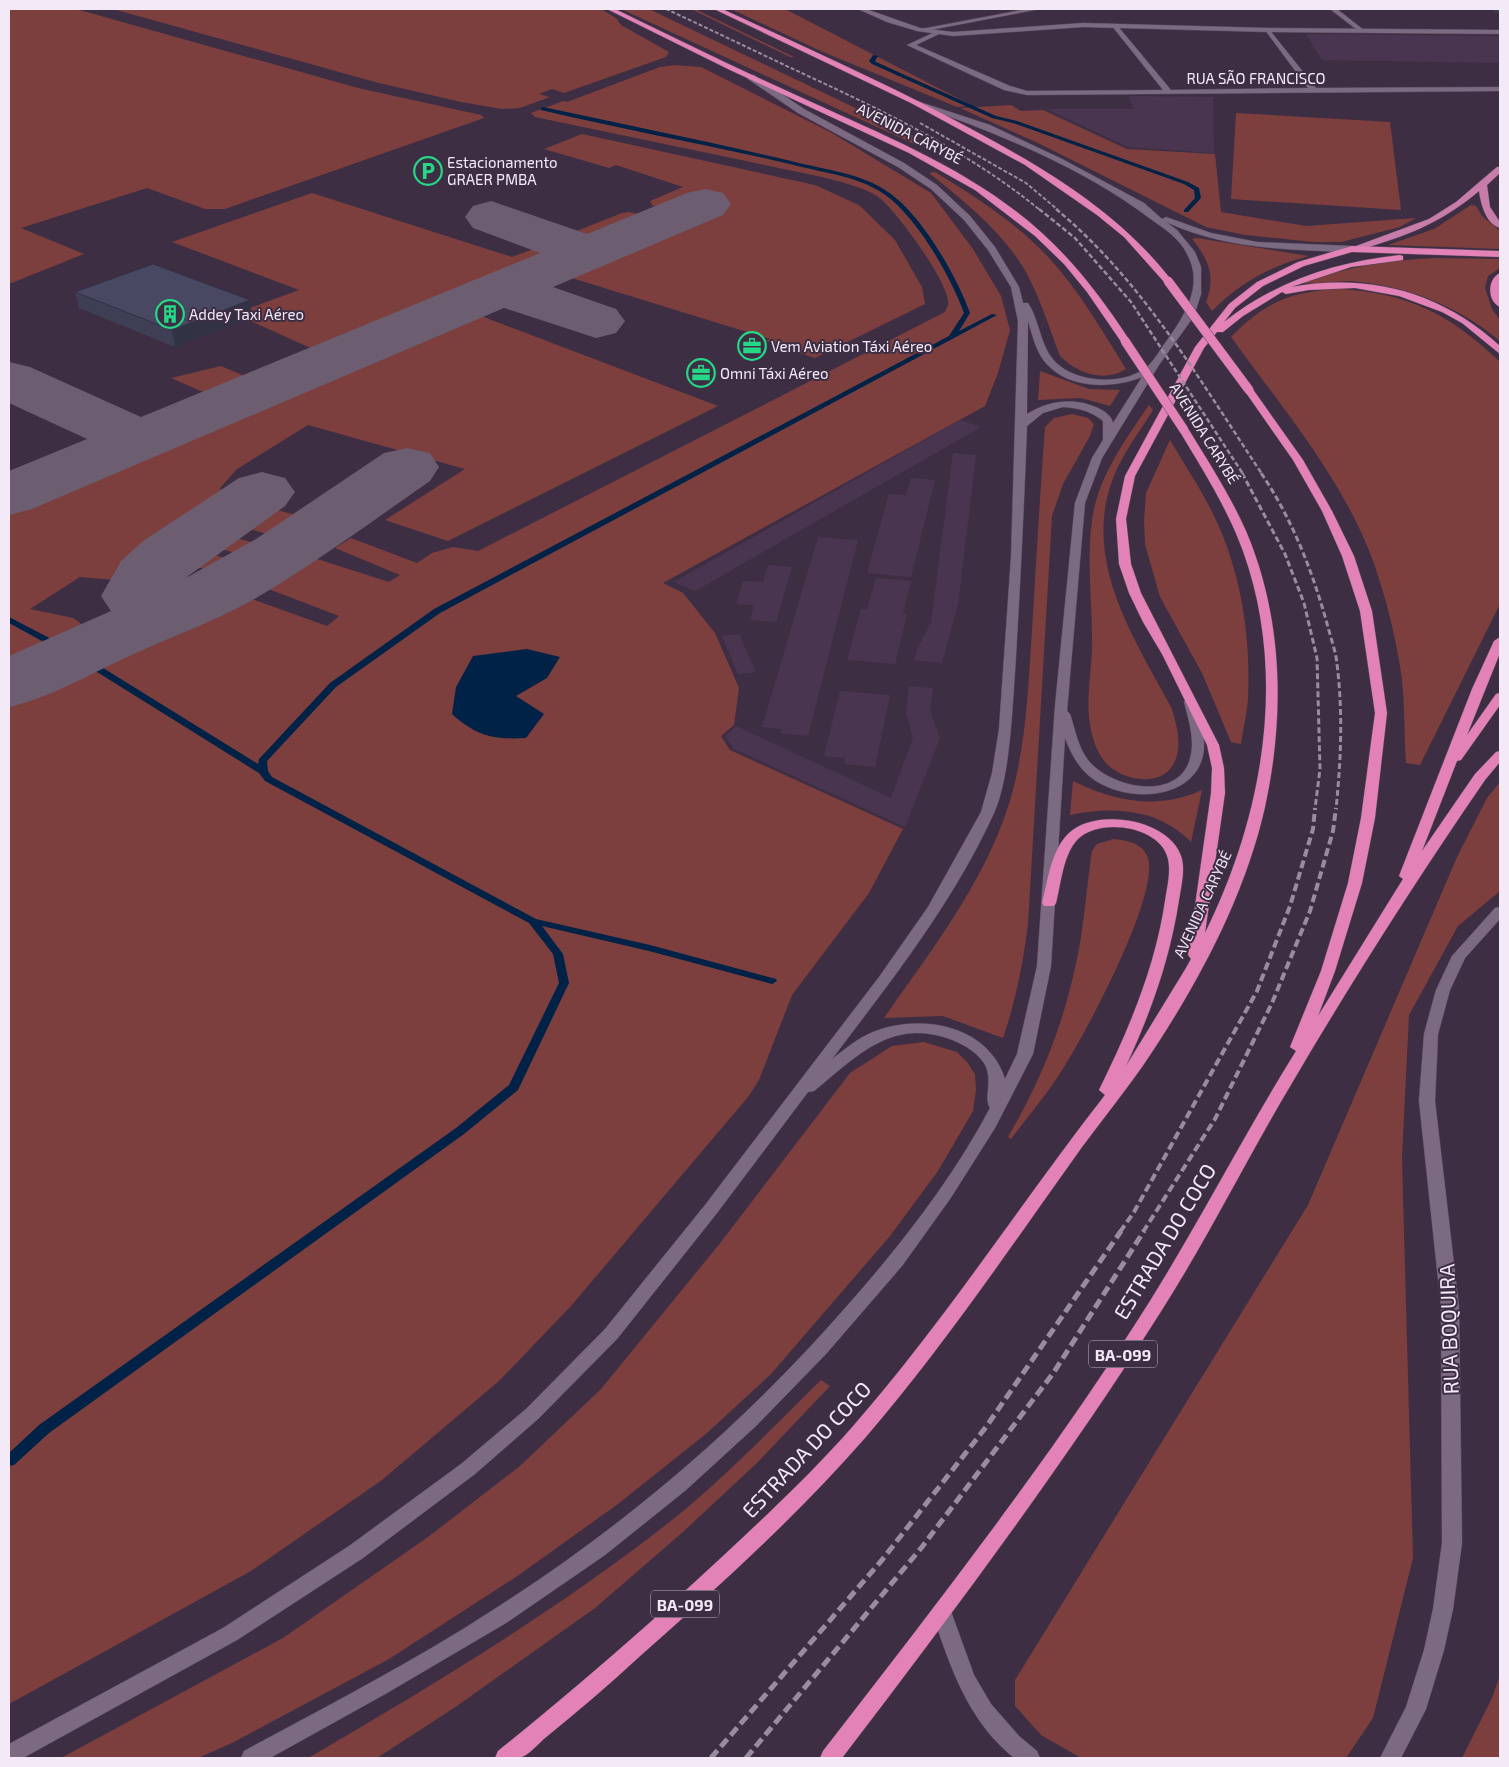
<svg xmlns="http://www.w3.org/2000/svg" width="1509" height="1767" font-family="'Exo 2',sans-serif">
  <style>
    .built { fill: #4a3551 }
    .green { fill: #7c3f3e }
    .water { fill: #002246 }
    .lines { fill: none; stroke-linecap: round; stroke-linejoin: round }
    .stream { fill: #002246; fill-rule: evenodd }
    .taxiway { fill: #6c5d71; fill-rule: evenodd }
    .minor-casing { stroke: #5b4c5f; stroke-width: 1 }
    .tertiary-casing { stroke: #5b4c5f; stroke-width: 1 }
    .secondary-casing { stroke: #5b4c5f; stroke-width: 1 }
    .primary-casing { stroke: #5b4c5f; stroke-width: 1 }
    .trunk-casing { stroke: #5b4c5f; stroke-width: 1 }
    .minor { fill: #7c6982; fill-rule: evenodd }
    .tertiary { fill: #7c6982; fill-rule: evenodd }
    .secondary { fill: #7c6982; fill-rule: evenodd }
    .primary { fill: #c87ca9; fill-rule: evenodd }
    .trunk { fill: #e282b6; fill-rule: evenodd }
    .rail-far4 { stroke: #998c9e; stroke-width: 2; stroke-dasharray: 4 2; stroke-linecap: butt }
    .rail-far3 { stroke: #998c9e; stroke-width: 2.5; stroke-dasharray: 5 2.5; stroke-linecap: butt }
    .rail-far2 { stroke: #998c9e; stroke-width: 3; stroke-dasharray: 6 3; stroke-linecap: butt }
    .rail-far1 { stroke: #998c9e; stroke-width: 4; stroke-dasharray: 8 4; stroke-linecap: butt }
    .rail { stroke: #998c9e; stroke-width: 5; stroke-dasharray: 10 5; stroke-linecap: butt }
    .trunk-bridge-casing { stroke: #5b4c5f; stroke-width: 10; stroke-linecap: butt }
    .trunk-bridge { stroke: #e282b6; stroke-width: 9 }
    .wall { fill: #3e3e54 }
    .shaded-wall { fill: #323245 }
    .building { fill: #484862; stroke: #323245 }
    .labels { text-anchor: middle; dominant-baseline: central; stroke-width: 4; stroke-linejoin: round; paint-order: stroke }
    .far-street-label { font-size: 15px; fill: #f3e9f7; stroke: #3e2e44 }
    .far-poi-label { font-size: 15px; fill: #f3e9f7; stroke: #3e2e44; text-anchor: start }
    .shield { fill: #3e2e44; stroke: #bdb1c1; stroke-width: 1 }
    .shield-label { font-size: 16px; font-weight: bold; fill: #f3e9f7 }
    .near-street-label { font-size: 21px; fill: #f3e9f7; stroke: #3e2e44 }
  </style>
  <rect width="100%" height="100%" fill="#3e2e44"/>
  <!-- built -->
  <path class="built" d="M1306,34L1500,36V63L1322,60Z
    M1128,96L1213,97L1214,153L1128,147L1046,109H1134Z
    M960,420L981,427L695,591L674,582Z
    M953,453L976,455L958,604L942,663L914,660L917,649L931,623Z
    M911,478L935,480L911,577L867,573L889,494L906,495Z
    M818,537L858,540L808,736L780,733L781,729L762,727Z
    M768,565L792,567L776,622L750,620L754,605L736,604L743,581L763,582Z
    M876,578L911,581L903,613L907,614L895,664L847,660L861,609H867Z
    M739,634L756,672L738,674L722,636Z
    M909,686L933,688L930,711L940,738L905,827L734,749L725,736L736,726L891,798L913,738L906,712Z
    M840,691L890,695L875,767L844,764L845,758L824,756Z"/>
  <!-- green -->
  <path class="green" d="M9,9H76L358,88L481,115L484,118L225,209H205L147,188L21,228L84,254L9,284Z
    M113,9H601L616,18L621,25L669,52L666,57L564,93L552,89L539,94L550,97L520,108L502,109L461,102L375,82Z
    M621,9H649L918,138L916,145Z
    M691,9H695L794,57H790Z
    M731,9H785L973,106L957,107L823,52Z
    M674,65L701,67L832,133L931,193L973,249L1001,296L1010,330L998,373L985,406L663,583L683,593L715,633L739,688L734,725L721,736L730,750L903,829L869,893L792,995L759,1080L748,1097L571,1306L499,1381L382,1480L251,1571L9,1704V693L101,650L197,612L232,592L327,626L339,616L258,585L311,557L389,582L400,575L335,548L351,538L417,563L432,553L453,547L478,551L945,312C946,310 947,307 948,305C952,286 894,207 877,196C860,186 841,182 822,177L535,117L531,113L563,101L567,102L660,67Z
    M1011,105L1021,111L1043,110L1127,149L1215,154L1221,212L1306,226L1416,218L1400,227L1341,242H1314L1245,235L1206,227L1038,143L960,108Z
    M1236,113L1390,122L1401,210L1231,199Z
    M582,134L815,185L859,205L895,240L922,287L925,304L815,358L766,341L770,339L562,275L720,207L688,197L666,206H653L650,201L683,187L616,165L609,168L544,149Z
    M935,172C976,197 1018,224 1050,259C1080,292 1103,332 1126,369C1105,383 1076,373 1060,356C1049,327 1039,294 1023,267C999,229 964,201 929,173Z
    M312,193L512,257L544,245L559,248L557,251L315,350L246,319L251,317L239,312L299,290L172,242Z
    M1471,205L1476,206L1482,216L1500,231V249L1388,245L1434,229Z
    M629,212L638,214L639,218C620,225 587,245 569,237V234L622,213Z
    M1197,238L1309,256C1270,266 1240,283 1212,311L1206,302C1216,277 1209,260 1192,239Z
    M1436,258L1500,259V268L1488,276L1485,288L1492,309L1500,320V341C1457,305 1405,285 1349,281C1333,281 1317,285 1302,283C1346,267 1389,260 1436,258Z
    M1340,289C1409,293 1451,315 1500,362V604L1420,765L1406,763C1404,736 1405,707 1402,680C1397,644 1389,609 1378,576C1352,490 1283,409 1231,337C1265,302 1291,291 1340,289Z
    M471,314H476L718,406L448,541L385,520L465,469L308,425L237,469L220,488L222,495L237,500L143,560L126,581L80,577L30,609L73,618L91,631L86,637L9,673V510Z
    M221,366L249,378L210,395L171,378Z
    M1040,371L1089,389L1120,390L1110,406L1081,398L1038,400Z
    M1149,405L1153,410C1138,434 1120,457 1111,484C1084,565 1135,640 1172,709C1177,727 1183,747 1173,765C1159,788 1121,780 1106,763C1097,753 1092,738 1090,725C1086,701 1091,673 1092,649C1093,605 1084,544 1096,501C1106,466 1128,436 1149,405Z
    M1072,414L1088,418L1094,424L1090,436L1063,484L1052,516L1028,924C1023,964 1016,1000 1003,1038L943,1016L884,1018C930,952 981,887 1007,810C1026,753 1028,691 1032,631C1036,563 1040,495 1045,427L1054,418Z
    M1170,440C1183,462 1197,483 1209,506C1240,564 1251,633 1248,698C1247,713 1243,729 1241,744L1231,742L1202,673L1160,597L1145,544L1144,521L1146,493Z
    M257,505L320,521L285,539L228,523Z
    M215,532L265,546L249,557L201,543Z
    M188,548L207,552L240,564C213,577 205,569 179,560L181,553Z
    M162,571L199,580L164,606L150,610L147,606L155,577Z
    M1073,781C1115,802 1158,810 1202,790L1191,842C1159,809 1113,806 1070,815Z
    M1500,782V891L1458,926L1409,1015L1402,1158L1413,1558L1373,1718L1346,1758H1081L1041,1735L1015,1706V1680L1308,1205L1457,857L1487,798Z
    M1113,839C1126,840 1143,843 1148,858C1160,896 1081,1043 1057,1078C1043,1099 1026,1119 1011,1139L1008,1137C1040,1082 1061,1031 1075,968C1084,930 1086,890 1092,851L1097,844Z
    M924,1042L957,1052L967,1062L975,1074L976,1090L973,1111L938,1171L890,1236L771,1374L707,1433L618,1504L516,1577L389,1659L232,1743L198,1758H61L283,1638L428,1537L520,1466L601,1389L721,1242L850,1073L892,1046Z
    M821,1380L830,1386L758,1462L683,1532L595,1608L457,1706L377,1758H308C433,1685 558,1610 672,1520C725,1478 772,1428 821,1380Z
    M1500,1675V1758H1462L1492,1698Z"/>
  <!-- water -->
  <path class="water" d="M527,649L560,657L547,678L516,696L544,714L526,738C494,740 476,736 452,714L456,687L473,656Z"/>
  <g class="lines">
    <!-- stream -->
    <path class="stream" d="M873,55L878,56L875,61L876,62L996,116L1017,121L1188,182L1199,188L1201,198L1188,212H1184V210L1195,198L1194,190L1184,184L1013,123L992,118L872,64L869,61Z
      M543,107C627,125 711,142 795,162C826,170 861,173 888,192C922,215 956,275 970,313L959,331L992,314L997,315L440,613L336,687L267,761L268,771L272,777L536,919L650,945L776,979L777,981L772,984L649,951L542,926L563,954L569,983L518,1090L464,1134L49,1433L14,1465L9,1466V1453L39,1425L456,1128L509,1085L559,983L553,954L529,923L265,781L259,773L81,662L80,660L81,658H87L258,764L259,759L330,683L434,609L949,336L964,313C950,275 917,217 884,194C858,176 824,173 794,165C710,145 625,130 541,110V108Z
      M9,617L59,643L60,645L59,647H53L9,623Z"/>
    <!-- taxiway -->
    <path class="taxiway" d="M705,189L723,193L731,204L723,215L553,287L616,309L625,321L616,333L596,338L504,308L32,509L9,515V471L87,439L9,403V362L30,367L141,417L540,253L473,228L465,217L473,206L491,201L587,234L687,193Z
      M407,448L430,453L439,467L430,481C371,522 313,565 251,601C213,622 173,636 134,654C93,672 53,697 9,707V656L111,611L101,596L121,561L143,541L239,478L262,472L285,478L295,492L285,506L184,579L256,539L384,453Z"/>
    <defs>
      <path id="minor" d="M1027,9H1040L925,31L922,29Z
        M1330,9H1337L1365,31L1360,32Z
        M1112,24H1116L1171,90L1308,88L1265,30L1268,28L1316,88L1500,87V91L1027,95L1004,90L907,45L935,32H939V34L916,45L1010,86L1027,91L1163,90L1112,26Z"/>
      <path id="tertiary" d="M858,9H866L920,28L953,32L1083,23L1268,28L1500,30V34L1268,32L1083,27L953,36L917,31L887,22Z
        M1500,907V919L1465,958L1450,990L1438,1034L1435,1101L1459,1307L1462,1543L1453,1609L1444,1650L1426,1709L1401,1758H1380L1406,1707L1424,1650L1433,1609L1442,1543L1441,1307L1419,1101L1424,1034L1436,990L1452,956L1495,908Z
        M942,1603L949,1606L974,1675L991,1704L1019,1736L1037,1751L1040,1758H1014C968,1721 950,1667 932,1612L935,1606Z"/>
      <path id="secondary" d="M748,75H754L804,109L904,163L937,185L970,216L995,247L1019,287L1023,303H1028C1041,323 1040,351 1060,366C1083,384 1128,385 1149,365C1155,359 1160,350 1165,343C1183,318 1205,286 1187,254C1180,239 1165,229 1152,220C1081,166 995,132 911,103V99L990,125L1062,159L1144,203L1162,219L1166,217L1211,233L1257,242L1352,246L1356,249C1349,255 1332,251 1322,251C1269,249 1216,245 1166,222L1177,230L1195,252L1201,267V294L1194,316L1159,365L1102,458L1085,503L1067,711L1070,714C1075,729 1078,747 1088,760C1109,787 1174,802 1189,762C1196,743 1189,721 1184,702L1186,699H1194C1200,709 1202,722 1203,733C1214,797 1134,808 1093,779C1079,769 1071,754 1065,738L1051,966L1033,1054L995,1128L950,1199L902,1266L826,1354L756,1426L686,1490L605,1555L506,1623L387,1693L270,1758H241L244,1751C327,1706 413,1662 493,1610C625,1526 743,1425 846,1307C900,1246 952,1180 990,1108C983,1098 994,1079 984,1063C975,1050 961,1043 947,1038C889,1019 855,1058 814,1091L808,1092L717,1213L617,1339L538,1419L475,1474L363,1558L237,1640L23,1758H9V1744L223,1628L349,1546L461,1464L526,1409L605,1329L705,1205L879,977L928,907L981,812L992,773L999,729L1011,557L1018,321L1011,287L988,250L964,220L931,189L898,167L798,113L748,79ZM1028,321C1032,334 1035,347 1042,358C1063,389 1110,390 1142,377L1113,423C1112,417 1106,412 1100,409C1076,397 1049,400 1027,414ZM1063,407C1079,408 1091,411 1103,421V440L1092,458L1075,503L1055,706L1037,966L1017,1054L1005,1079C988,1025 921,1013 873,1032C858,1038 845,1049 832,1059C891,981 953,903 994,813C1010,777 1012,712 1015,672C1020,590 1024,508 1027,426L1043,413Z"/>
      <path id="primary" d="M1497,167H1500V173L1487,185L1490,207L1500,222V228C1486,224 1481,205 1479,191C1440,224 1404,237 1355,251L1348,249L1429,219L1456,202Z"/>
      <path id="trunk" d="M607,9H615C679,40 744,72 809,101C890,138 975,172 1042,233C1077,265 1104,301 1130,341L1122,343L1087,292L1064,264L1035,236L975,190L909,153L730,70Z
        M714,9H722C807,48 892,86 975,131C1047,170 1121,214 1172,281L1165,283L1124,237L1097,215L1025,165L911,103Z
        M1352,246L1500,251V257L1352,252L1304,266L1263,286L1235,308L1224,322C1276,281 1335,262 1400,255L1403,256V260L1351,267L1291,287C1370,273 1441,292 1500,346V354L1462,323L1442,312L1399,296L1355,288L1309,290L1286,294L1282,292L1243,316L1223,332H1217L1204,348L1135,476L1126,519L1131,564L1141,593L1219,745L1224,768L1225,793L1205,933C1263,816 1288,676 1243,551C1227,507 1202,469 1179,430L1180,428L1189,430C1209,463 1230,495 1246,531C1283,618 1285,715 1265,807C1244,900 1195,989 1142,1067C1123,1094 1102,1120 1082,1147C1012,1245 944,1346 865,1438C796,1517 717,1588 639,1657C609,1685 577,1712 545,1738C538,1744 528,1756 519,1758C513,1760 502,1758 495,1758L498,1751C575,1689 650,1624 723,1556C768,1514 813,1472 854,1425C945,1321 1020,1204 1105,1095L1099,1090C1129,1029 1155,968 1165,901C1167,888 1171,872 1168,859C1161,826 1100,817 1078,839C1063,854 1061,884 1056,903L1054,906H1044L1042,903C1048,880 1051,850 1069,833C1096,807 1172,819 1182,859C1185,872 1181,887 1179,900C1170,959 1151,1012 1126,1066L1186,968L1191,959L1188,955L1211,793L1212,768L1207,745L1162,654L1143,622L1129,593L1119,564L1116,519L1125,476L1195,347L1229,304L1257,282L1298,262Z
        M1500,273V307C1487,301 1487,279 1500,273Z
        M1249,387L1252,388L1303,460L1332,511L1354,556L1372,611L1387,713L1375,818L1362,883L1335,971L1318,1016L1403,879L1399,876L1472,689L1494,641L1500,637V653L1467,735L1496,694L1500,693V705L1461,760L1457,761L1422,851L1475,774L1496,752L1500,751V762L1485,780C1417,879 1353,979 1292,1083C1247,1158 1208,1238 1160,1313C1062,1467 953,1613 842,1758H820L823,1751C936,1605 1051,1458 1150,1301C1201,1219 1245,1133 1296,1051L1290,1047L1321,971L1348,883L1361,818L1375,713L1360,611L1342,556L1322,511L1293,460L1244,390Z"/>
    </defs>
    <!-- minor casing -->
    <use href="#minor" class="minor-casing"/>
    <!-- tertiary casing -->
    <use href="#tertiary" class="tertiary-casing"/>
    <!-- secondary casing -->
    <use href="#secondary" class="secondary-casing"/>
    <!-- primary casing -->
    <use href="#primary" class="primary-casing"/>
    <!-- trunk casing -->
    <use href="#trunk" class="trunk-casing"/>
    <!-- minor -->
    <use href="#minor" class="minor"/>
    <!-- tertiary -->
    <use href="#tertiary" class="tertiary"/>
    <!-- secondary -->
    <use href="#secondary" class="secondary"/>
    <!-- primary -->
    <use href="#primary" class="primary"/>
    <!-- trunk -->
    <use href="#trunk" class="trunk"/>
    <!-- rail-far4 -->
    <path class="rail-far4" d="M666,9C718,33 769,58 821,82C898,118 974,156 1040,210
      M920,123L1026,183L1058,210"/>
    <!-- rail-far3 -->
    <path class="rail-far3" d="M1039,209L1075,238L1131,302L1243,474
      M1056,209C1143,281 1200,381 1262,474"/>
    <!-- rail-far2 -->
    <path class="rail-far2" d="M1242,473L1285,554L1304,603L1317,658L1320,769L1315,809
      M1261,473C1293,520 1313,573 1328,627C1331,639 1336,652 1337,664C1343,712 1341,761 1336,809"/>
    <!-- rail-far1 -->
    <path class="rail-far1" d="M1120,1232L1134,1212L1257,991L1290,906L1313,829L1315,808
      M1143,1232L1215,1119L1272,1003L1310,911L1333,831L1336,808"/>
    <!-- rail -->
    <path class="rail" d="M711,1758L882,1560L986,1427L1121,1231
      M746,1758L922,1547L1054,1372L1144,1231"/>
    <defs>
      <path id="trunk-bridge" d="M1168,281L1249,390
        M1125,341L1184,430"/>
    </defs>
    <!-- trunk-bridge casing -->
    <use href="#trunk-bridge" class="trunk-bridge-casing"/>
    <!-- trunk-bridge -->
    <use href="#trunk-bridge" class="trunk-bridge"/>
  </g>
  <!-- wall -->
  <path class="wall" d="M1490,9H1500V14Z
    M75,292L250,300L252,317L175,347L79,308Z"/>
  <!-- shaded-wall -->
  <path class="shaded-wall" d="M250,300L252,317L175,347L172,330Z"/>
  <!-- building -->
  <path class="building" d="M153,264L250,300L172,330L75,292Z"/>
  <!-- icons -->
  <defs>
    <symbol id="parking-ring" viewBox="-11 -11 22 22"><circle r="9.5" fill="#3e2e44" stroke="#24d886" stroke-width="1.5"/><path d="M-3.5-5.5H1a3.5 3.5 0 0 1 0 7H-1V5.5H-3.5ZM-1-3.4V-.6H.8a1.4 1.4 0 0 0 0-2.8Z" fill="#24d886"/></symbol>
    <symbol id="building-ring" viewBox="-11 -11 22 22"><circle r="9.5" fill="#3e2e44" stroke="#24d886" stroke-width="1.5"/><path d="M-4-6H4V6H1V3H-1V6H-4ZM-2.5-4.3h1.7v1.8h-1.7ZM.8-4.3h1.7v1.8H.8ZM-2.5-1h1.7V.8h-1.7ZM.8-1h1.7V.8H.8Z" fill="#24d886"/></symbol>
    <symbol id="office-ring" viewBox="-11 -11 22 22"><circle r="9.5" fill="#3e2e44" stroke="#24d886" stroke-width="1.5"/><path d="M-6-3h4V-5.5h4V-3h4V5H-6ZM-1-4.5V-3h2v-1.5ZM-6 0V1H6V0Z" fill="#24d886"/></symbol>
  </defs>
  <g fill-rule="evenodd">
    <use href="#parking-ring" x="412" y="155" width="32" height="32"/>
    <use href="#building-ring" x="154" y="298" width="32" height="32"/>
    <use href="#office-ring" x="736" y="330" width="32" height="32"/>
    <use href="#office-ring" x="685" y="357" width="32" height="32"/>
  </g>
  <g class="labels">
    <!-- far-street labels -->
    <g class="far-street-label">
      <text x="1256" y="78">RUA SÃO FRANCISCO</text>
      <text transform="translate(910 133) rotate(27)">AVENIDA CARYBÉ</text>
      <text transform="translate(1205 433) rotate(58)">AVENIDA CARYBÉ</text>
      <text transform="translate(1202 904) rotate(-65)">AVENIDA CARYBÉ</text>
    </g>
    <!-- far-poi labels -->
    <g class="far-poi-label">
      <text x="447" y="162">Estacionamento<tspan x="447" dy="17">GRAER PMBA</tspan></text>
      <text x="189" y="314">Addey Taxi Aéreo</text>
      <text x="771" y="346">Vem Aviation Táxi Aéreo</text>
      <text x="720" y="373">Omni Táxi Aéreo</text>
    </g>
    <!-- shield labels -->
    <g class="shield">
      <rect x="1089" y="1340.5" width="68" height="27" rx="4"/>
      <rect x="651" y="1590.5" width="68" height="27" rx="4"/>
    </g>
    <g class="shield-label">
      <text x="1123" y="1354">BA-099</text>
      <text x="685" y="1604">BA-099</text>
    </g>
    <!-- near-street labels -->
    <g class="near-street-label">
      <text transform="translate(1164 1241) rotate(-59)">ESTRADA DO COCO</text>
      <text transform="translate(1448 1329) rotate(-92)">RUA BOQUIRA</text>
      <text transform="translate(806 1449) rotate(-47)">ESTRADA DO COCO</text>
    </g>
  </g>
  <!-- border -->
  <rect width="1509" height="1767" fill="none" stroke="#f3e9f7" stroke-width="20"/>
</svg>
